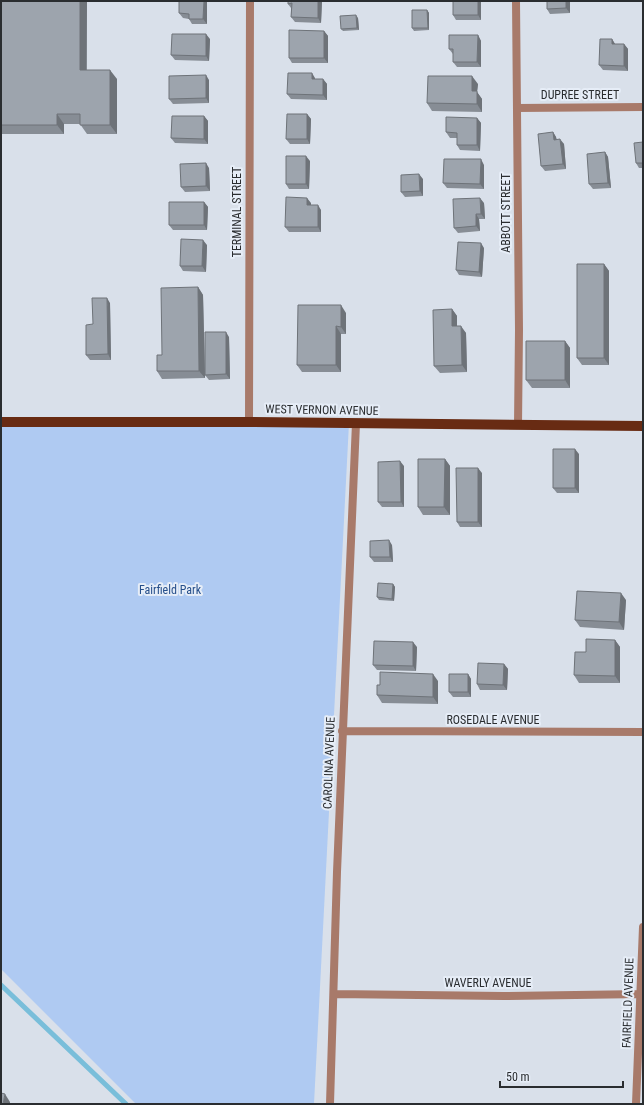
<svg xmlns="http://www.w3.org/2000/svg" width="644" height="1105" font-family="'Roboto Condensed',sans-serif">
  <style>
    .green { fill: #afcaf2 }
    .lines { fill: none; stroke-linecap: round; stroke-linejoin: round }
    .stream { stroke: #79beda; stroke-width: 5 }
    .street { stroke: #a87a6a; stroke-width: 8 }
    .primary { stroke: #682b13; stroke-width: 10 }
    .wall { fill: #878d95 }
    .shaded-wall { fill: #6e7379 }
    .building { fill: #9da4ad; stroke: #6e7379 }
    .labels { text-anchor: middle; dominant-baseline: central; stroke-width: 4; stroke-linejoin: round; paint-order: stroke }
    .street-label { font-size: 12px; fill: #2a2d30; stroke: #e6edf7 }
    .park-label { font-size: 12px; fill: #264f8b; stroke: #e6edf7 }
  </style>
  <rect width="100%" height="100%" fill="#d9e0ea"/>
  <!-- green -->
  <path class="green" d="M1,418L349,423L314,1104H136L1,969Z"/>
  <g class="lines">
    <!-- stream -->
    <path class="stream" d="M1,985L126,1104"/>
    <!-- street -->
    <path class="street" d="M516,1L519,330L518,425
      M517,108L643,107
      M249,422L250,1
      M342,731L643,732
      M334,994L503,996L643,994
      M330,1104L337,872L356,423
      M636,1104L643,927"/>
    <!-- primary -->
    <path class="primary" d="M1,422H249L643,426"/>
  </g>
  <!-- wall -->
  <path class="wall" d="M1,1H87V70L117,79V134H87L80,124H64V134H1Z
    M207,1V24H192L189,19L183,18L179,13Z
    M288,1H322L321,23L295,22L291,17V8L288,4Z
    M453,1H481V20H456L453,15Z
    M547,1H570V13L550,14L547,9Z
    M427,10L429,13V30L414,31L412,28Z
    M358,18L359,30L343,31L341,29Z
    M324,31L328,36V63H292L289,58Z
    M478,35L481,41V67H457L453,62V54L449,49Z
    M210,39L209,61L175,60L171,55Z
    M612,39L615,44H624L628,49V71L603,70L599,65Z
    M315,78V79H323L327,84V100L291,99L287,94Z
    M209,80V103L173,104L169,99Z
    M478,84L477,92L482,99V112L432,111L427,103Z
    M307,114L311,119L310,144H290L286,139Z
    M204,116L208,121V144L175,143L171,138Z
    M477,118L481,123L480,151L460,150L457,145V138H450L446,132Z
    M553,132L556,137L557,140L564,144L566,169L545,171L541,166Z
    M643,142V168H639L636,163Z
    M605,152L608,157L611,188L593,189L589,184Z
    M310,161L309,189H289L286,184Z
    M484,165V189L447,188L443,183Z
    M209,168L210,191L185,192L181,187Z
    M423,179V196L405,197L401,192Z
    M204,202L208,207L207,230H173L169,225Z
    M311,203V205L321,210V232H289L285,227Z
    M484,203L485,219H479L480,231L458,233L454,228Z
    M207,245L206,272L183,271L180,266Z
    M484,248L482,277L459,275L456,270Z
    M604,264L609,271V365H582L577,358Z
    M198,287L203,295L205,378L162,379L157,371L162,355Z
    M110,303L111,360H90L86,355L93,324Z
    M452,309L457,316V326L466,333L467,372L440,373L434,366Z
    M346,313V334H341V372H302L297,365Z
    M229,337L230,379L209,380L205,375Z
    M565,341L570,348V388H532L526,380Z
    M579,454V493H557L553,488Z
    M445,459L450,466V515H423L418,507Z
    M404,466V507H382L378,502Z
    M482,473V527H460L457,522Z
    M392,545L393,562H374L370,557Z
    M393,584L395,587L394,601L379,600L377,597Z
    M626,600L624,630L580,627L575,620Z
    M615,640L620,647V683H579L574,675L586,652Z
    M417,647L416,671L377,670L373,665Z
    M504,664L508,669L507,690H480L477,684Z
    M468,674L471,679V697H453L449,692Z
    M438,681V704L382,703L377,695Z"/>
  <!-- shaded-wall -->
  <path class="shaded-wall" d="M80,1H87L86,79L80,70Z
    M204,1H207V24L203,19Z
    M318,1H322L321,23L318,18Z
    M478,1H481V20L478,15Z
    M566,1H570V13L566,8Z
    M427,10L429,13V30L428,28Z
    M356,15L358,18L359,30L357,28Z
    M324,31L328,36V63L324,58Z
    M206,34L210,39L209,61L206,56Z
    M478,35L481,41V67L477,62Z
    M612,39L615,44H612Z
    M624,44L628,49V71L624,66Z
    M110,70L117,79V134L110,125Z
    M312,73L315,78V84L312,79Z
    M206,75L209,80V103L206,98Z
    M472,76L478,84L477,92L482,99V112L477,104L472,91Z
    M323,79L327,84V100L323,95Z
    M57,114L64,124V134L57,125Z
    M307,114L311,119L310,144L307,139Z
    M204,116L208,121V144L204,139Z
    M477,118L481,123L480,151L477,145Z
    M553,132L556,137L557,145L554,140Z
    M560,139L564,144L566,169L563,164Z
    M605,152L608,157L611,188L608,183Z
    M306,156L310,161L309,189L306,184Z
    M481,159L484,165V189L480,184Z
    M206,163L209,168L210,191L206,186Z
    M419,174L423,179V196L420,191Z
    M307,198L311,203V210L307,205Z
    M480,198L484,203L485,219L481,214Z
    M204,202L208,207L207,230L204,225Z
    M318,205L321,210V232L318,227Z
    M476,214L479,219L480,231L476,226Z
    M203,240L207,245L206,272L202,266Z
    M481,243L484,248L482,277L479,272Z
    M604,264L609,271V365L604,358Z
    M198,287L203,295L205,378L199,371Z
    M107,298L110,303L111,360L108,354Z
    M341,305L346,313V334L341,327Z
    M452,309L457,316V334L452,326Z
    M336,326L341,334V372L336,365Z
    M461,326L466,333L467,372L462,365Z
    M226,332L229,337L230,379L226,374Z
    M565,341L570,348V388L565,380Z
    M575,449L579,454V493L575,488Z
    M445,459L450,466V515L444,507Z
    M400,461L404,466V507L401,502Z
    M478,468L482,473V527L478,522Z
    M389,540L392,545L393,562L390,557Z
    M393,584L395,587L394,601L392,599Z
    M621,593L626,600L624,630L619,622Z
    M615,640L620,647V683L615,676Z
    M413,642L417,647L416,671L413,666Z
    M504,664L508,669L507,690L503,685Z
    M433,674L438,681V704L433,697Z
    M468,674L471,679V697L468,692Z
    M5,1094L10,1102V1104H3Z"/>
  <!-- building -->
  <path class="building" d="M1,1H80V70H110V125H80V114H57V125H1Z
    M179,1H204L203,19H189V14L179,13Z
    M288,1H318V18L291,17L292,3L288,4Z
    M453,1H478V15H453Z
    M547,1H566V8L547,9Z
    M412,10H427L428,28H412Z
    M356,15L357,28L341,29L340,16Z
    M289,30L324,31V58H289Z
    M172,34H206V56L171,55Z
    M449,35H478L477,62H453V49H449Z
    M600,39H612V44H624V66L599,65Z
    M288,73H312V79H323V95L287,94Z
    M206,75V98L169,99V76Z
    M428,76H472V91H477V104L427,103Z
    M287,114H307V139H286Z
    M172,116H204V139L171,138Z
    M446,117L477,118V145H457V133L446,132Z
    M553,132L554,140L560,139L563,164L541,166L538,134Z
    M643,142V163H636L634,143Z
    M605,152L608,183L589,184L587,154Z
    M286,156H306V184H286Z
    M444,159H481L480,184L443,183Z
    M206,163V186L181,187L180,164Z
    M419,174L420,191L401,192V175Z
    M286,197L307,198V205H318V227H285Z
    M480,198L481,214H476V226L454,228L453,199Z
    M169,202H204V225H169Z
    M181,239L203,240L202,266H180Z
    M458,242L481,243L479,272L456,270Z
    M577,264H604V358H577Z
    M198,287L199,371H157V355H162L161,288Z
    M92,298H107L108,354L86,355V325L93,324Z
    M298,305H341V327L336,326V365H297Z
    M452,309V326H461L462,365L434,366L433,310Z
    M205,332H226V374L205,375Z
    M526,341H565V380H526Z
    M553,449H575V488H553Z
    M418,459H445L444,507H418Z
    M400,461L401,502H378V462Z
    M456,468H478V522H457Z
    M389,540L390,557H370V541Z
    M378,583L393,584L392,599L377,597Z
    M577,591L621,593L619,622L575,620Z
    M586,639L615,640V676L574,675L575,652H586Z
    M374,641L413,642V666L373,665Z
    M478,663L504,664L503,685L477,684Z
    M380,672L433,674V697L377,695V685H380Z
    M449,674H468V692H449Z
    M1,1093L5,1094L3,1104H1Z"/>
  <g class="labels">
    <!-- street labels -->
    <g class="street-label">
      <text x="580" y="95">DUPREE STREET</text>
      <text transform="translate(237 212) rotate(-90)">TERMINAL STREET</text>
      <text transform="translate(506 213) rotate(-90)">ABBOTT STREET</text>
      <text transform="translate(322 410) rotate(1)">WEST VERNON AVENUE</text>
      <text x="493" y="720">ROSEDALE AVENUE</text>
      <text transform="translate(329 763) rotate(-88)">CAROLINA AVENUE</text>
      <text x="488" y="983">WAVERLY AVENUE</text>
      <text transform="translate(628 1003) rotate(-88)">FAIRFIELD AVENUE</text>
    </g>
    <!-- park labels -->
    <g class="park-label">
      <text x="170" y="590">Fairfield Park</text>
    </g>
  </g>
  <!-- border -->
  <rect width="644" height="1105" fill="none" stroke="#2a2d30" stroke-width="4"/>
  <!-- scale -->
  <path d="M500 1081v6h123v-6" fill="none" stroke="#2a2d30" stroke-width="2"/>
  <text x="506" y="1081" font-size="12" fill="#2a2d30" stroke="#e6edf7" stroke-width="3" paint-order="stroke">50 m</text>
</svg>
